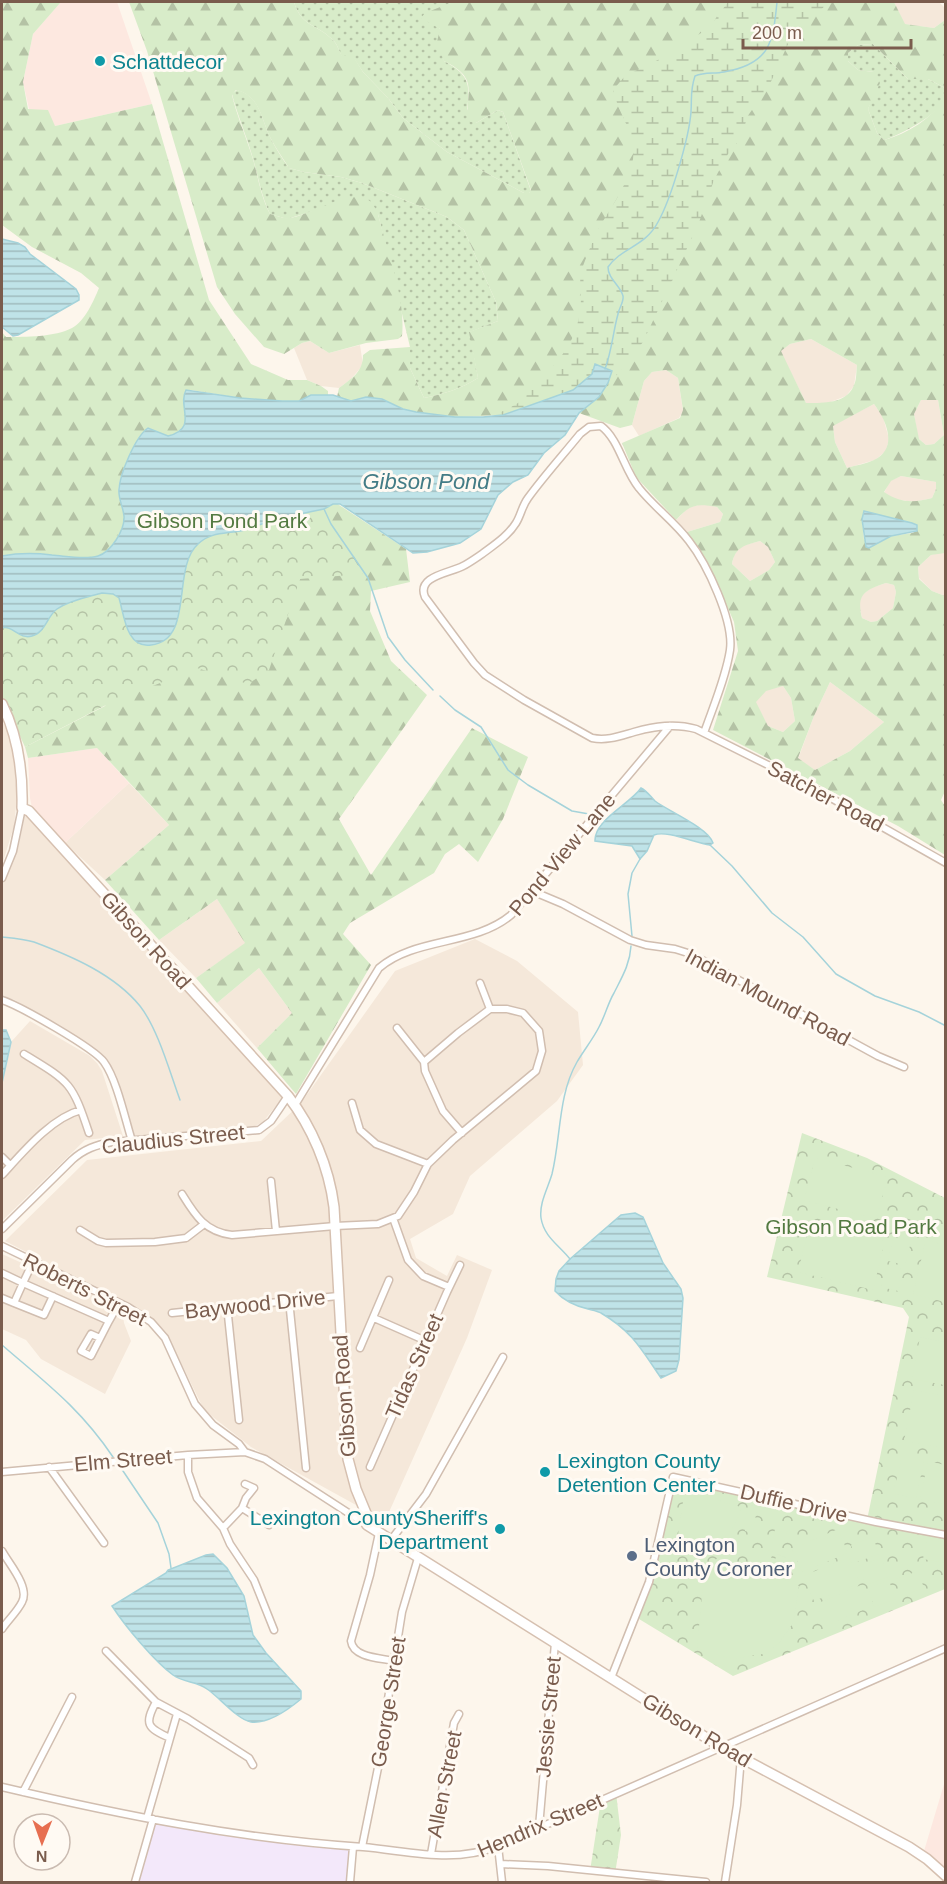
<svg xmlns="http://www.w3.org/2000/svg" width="947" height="1884" font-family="Helvetica,sans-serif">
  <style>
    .residential { fill: #f5e8da }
    .commercial { fill: #fde8e0 }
    .education { fill: #f3e8fa }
    .grass { fill: url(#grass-dots) }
    .forest { fill: url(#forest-firs); fill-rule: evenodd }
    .wetland { fill: url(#wetland-marsh) }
    .park { fill: url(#park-crowns) }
    .pitch { fill: #d8ecc9 }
    .water { fill: url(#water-rules); stroke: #a5d3da; stroke-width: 1.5 }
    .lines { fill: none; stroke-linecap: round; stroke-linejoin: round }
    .stream { stroke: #a5d3da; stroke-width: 1.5 }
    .street-casing { stroke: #d1beb0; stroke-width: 9 }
    .secondary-casing { stroke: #d6c0b0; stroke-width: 12 }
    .street { stroke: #fff; stroke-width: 6 }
    .secondary { stroke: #fff; stroke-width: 9 }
    .culture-dot { fill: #0f9aa8; stroke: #fffaf3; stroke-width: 2 }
    .service-dot { fill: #5c6f8a; stroke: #fffaf3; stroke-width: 2 }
    .labels { text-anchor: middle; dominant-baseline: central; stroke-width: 6; stroke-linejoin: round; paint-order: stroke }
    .culture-label { font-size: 21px; fill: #0d838f; stroke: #fffaf3; text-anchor: start }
    .park-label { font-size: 21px; fill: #537a41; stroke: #fffaf3 }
    .street-label { font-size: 21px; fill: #7a5c4d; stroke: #fffaf3 }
    .service-label { font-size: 21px; fill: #4e5e75; stroke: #fffaf3; text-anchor: start }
    .water-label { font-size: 22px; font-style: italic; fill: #437c86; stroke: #fffaf3 }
  </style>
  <defs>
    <pattern id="grass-dots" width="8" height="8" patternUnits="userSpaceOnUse" patternTransform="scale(1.5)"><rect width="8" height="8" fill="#d8ecc9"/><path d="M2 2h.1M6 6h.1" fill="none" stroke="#b4c2a5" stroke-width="1.8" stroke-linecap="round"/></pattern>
    <pattern id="forest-firs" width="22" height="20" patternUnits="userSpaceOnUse" patternTransform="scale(1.5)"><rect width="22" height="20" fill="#d8ecc9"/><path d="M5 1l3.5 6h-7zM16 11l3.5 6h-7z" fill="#b4c2a5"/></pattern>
    <pattern id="wetland-marsh" width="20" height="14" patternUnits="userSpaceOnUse" patternTransform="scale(1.5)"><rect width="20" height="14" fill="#d8ecc9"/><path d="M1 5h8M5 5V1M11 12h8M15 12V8" fill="none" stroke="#b4c2a5"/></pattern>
    <pattern id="park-crowns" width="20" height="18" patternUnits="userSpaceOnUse" patternTransform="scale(1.5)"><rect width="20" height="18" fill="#d8ecc9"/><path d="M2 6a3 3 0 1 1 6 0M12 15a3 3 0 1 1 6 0" fill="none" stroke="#b4c2a5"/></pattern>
    <pattern id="water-rules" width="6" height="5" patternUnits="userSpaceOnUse" patternTransform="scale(1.5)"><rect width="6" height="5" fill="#bfe3e8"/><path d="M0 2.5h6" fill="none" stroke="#a0bbbe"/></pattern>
  </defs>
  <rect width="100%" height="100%" fill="#fdf6ec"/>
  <!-- residential -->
  <path class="residential" d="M894,2H939L945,8V20L934,28L904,24Z
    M811,339L857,365L854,386L846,396L828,403H806L780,351L790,344Z
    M310,341L329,353L360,345L363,365L351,379L339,388L321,386L307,380L294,348L302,343Z
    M666,370L678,378L683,411L679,418L639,436L632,425L644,381L652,372Z
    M921,400H938L944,435L934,444L926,445L918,438L914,414Z
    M874,404L883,417L889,439L886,451L875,460L847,468L835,442L833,425Z
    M901,476L936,482V489L932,498L914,502L894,499L884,493L890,481Z
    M703,504L717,507L723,514L720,522L687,532L676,520L689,507Z
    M760,541L768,547L775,562L769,570L750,581L732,564L734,555L741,546Z
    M943,552L945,553V596L932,591L919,578L918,567L931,555Z
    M886,583L894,585L896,592L893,608L877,621L871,622L862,618L859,604L862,595L871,588Z
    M830,682L884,722L850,751L815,770L798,759L814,716Z
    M783,686L791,698L795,721L783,732L768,726L755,702L766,690Z
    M2,721L8,732L13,750L17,797L14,826L2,865Z
    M129,783L169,825L105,880L65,843Z
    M25,815L283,1097L263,1122L253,1127L135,1137L108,1060L101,1053L47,1019L15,1000L2,996V886L18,849Z
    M217,899L246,943L196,978L159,940Z
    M475,939L517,961L578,1012L583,1065L557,1101L470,1176L453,1214L410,1239L416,1258L447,1276L457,1255L492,1270L467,1338L385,1521L251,1447L204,1410L166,1332L153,1320L141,1311L5,1241L87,1160L261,1141L301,1103L395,971Z
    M259,968L292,1013L257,1048L217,1003Z
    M30,1021L90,1056L97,1063L102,1071L123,1136L85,1140L2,1221V1083L11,1042Z
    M2,1254L122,1308L124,1323L131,1341L105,1394L41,1359L26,1340L2,1329Z"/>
  <!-- commercial -->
  <path class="commercial" d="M61,2H117L152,104L55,126L29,109L23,82L33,34Z
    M97,748L129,783L65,843L32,808L30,798L28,758Z
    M945,1781L946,1868H945L924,1851Z"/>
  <!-- education -->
  <path class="education" d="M153,1819L353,1847L350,1882H135Z"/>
  <!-- grass -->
  <path class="grass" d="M294,2H453L449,4L435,25L440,29L444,61C468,74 471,83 467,109L476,123L498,110L503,112L531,191L529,193H524L447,152L403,118L388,98L363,72L353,57H342C339,51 337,43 332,39C316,24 301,26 294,2Z
    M873,44L908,79H928L945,88C945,90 946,96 945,98C939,115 900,135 884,140L877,133L868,109L874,93V72L858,70L848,61V53L858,45Z
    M237,90C261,96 261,120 271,139C276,149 282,158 289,168L304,172L341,177L362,183L447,217L464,230L496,302L498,321L470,332L478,378C461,389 443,394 424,398L410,368V347L378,214L330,204L317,210L287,219L270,214C260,193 258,174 251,152C245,132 237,114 232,94Z"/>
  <!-- forest -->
  <path class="forest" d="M2,2H61L33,34L23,82L28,109L48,110L55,126L152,104L209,300L251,364L288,380H307L321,386L328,391V395H311L299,401H282L240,398L191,390L184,396C186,415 191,430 168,436L148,428C136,439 122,468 119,485C117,496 122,505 124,516C125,530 111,552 98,556C81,561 60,555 43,554C29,553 15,554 2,556V332L6,337C25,337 55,337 72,328C85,321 94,300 99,288L81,273L32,247L2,225Z
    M129,2H294C301,26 316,24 332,39C337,43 339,51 342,56H353L363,72L388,98L403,118L447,152L524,193H529L531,190L503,112L498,110L476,123L467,121C467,89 478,78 444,61L437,42L440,29L421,18L425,13L453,2H894L905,24L934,28L945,20V88L928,79H908L873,44L858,45L848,53V61L858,70L874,72L880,83L868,109L877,133L884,140C907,134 933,118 945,97V553L931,555L918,567L919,579L932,591L945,596L946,789L941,800L945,806V855L898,826L713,730L738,651L734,622L709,565L699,548L687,532L720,522L723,514L717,507C695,503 690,505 676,520L636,477L622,443L680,418L683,410L678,378L666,370L652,372L644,381L632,425L620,428L579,413L599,397L594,365L503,415L455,417L416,412L403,409L382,399L366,397L351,401L337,397L339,388C352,378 363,372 363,355L370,350L410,347V368L424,398C443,394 461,389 478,378L469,332L498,321L496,302L464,230L447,217L362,183L341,177L304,172L289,168C283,158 276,149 271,139C261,120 261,96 236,90L232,95C236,113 244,131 250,150C258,172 259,193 270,214C276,215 283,219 289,218C310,216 354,185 371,202C374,205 376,210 378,214C387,252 406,298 402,336L398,339L366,343L329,353L310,341L302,343L284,354L264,347L235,314L217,287L147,51ZM811,339L857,365C856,371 857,379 854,385C847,404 823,403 806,403L781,351L790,344ZM921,400H938L944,435L934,444L926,445L919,439L914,414ZM874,404C886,420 899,448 874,460C866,464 856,465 847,468L835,442L833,426ZM901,476L936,482V489L932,498C914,503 900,503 884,492L891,481ZM864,512L917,531L912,533L864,540L862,519ZM760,541L768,547L775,562L769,570L750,581L732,564C735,547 745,545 760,541ZM886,583L894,585L896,592L893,608L877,621L871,622L862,618C856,594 865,590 886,583ZM830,682L884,722L850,751L815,770L798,758L814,716ZM783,686L791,698L795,721L783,732L768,726L756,702L766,691Z
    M336,503L406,549L410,582L371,591L370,611L391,661L427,695L339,819L371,875L472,728L528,757L503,819L478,862L459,844L445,854L434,873L350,923L343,934L371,965L296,1094L257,1048L292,1013L259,968L217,1003L196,978L245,943L217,899L159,940L105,880L169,825L97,748L28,758L25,747L105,706L185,565Z"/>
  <!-- wetland -->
  <path class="wetland" d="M728,2H830L793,33L769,86L747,117L742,137L728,154L714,180L698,225L643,342L599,397L579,413L565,435L544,453L528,475L513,482L498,495L509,421L497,414C505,410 514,406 521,401C525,398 527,394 530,390C554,365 575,348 580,311C583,297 577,280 583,266C587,255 594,238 599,228C610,209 630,181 633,159C636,132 618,114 613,90L625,76L672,53L701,33L714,21Z"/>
  <!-- park -->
  <path class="park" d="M186,390L240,398L282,401L324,509L363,574L300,579L269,670L248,684L197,668L106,705L25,747L2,697V556L42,554L91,558L105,552L122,528L124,515L118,492L148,428L168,436C199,427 176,407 186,390Z
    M802,1133L867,1158L945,1198V1532L867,1520L909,1317L903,1308L767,1277Z
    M680,1480L945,1538V1589L733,1676L639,1619L652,1582L675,1483Z
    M616,1793L621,1835L615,1874L590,1871L601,1800Z"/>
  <!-- pitch -->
  <path class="pitch" d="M815,1158L888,1177L876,1219L804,1200Z
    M810,1223L885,1241L873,1290L798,1272Z
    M893,1238L911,1242L905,1265L888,1261Z
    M926,1240L945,1245V1302L913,1294Z
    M887,1265L904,1270L898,1291L881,1287Z
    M920,1337L945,1342V1385L912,1379Z
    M914,1390L945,1396V1448L904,1441Z
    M902,1456L924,1461L916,1498L893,1494Z
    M928,1461L945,1465V1491L943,1504L920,1499Z
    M690,1492L741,1507C736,1536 705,1559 676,1548L684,1495Z
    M751,1505L756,1506L755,1509L757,1510L753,1529H751L750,1532L745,1531V1528L744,1527L748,1508H750Z
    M776,1525L788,1528L783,1545L772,1542Z
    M838,1529L848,1553L802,1572L792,1549Z
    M873,1537L879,1554L857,1562L851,1545Z
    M927,1540L945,1543V1563L923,1559Z
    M762,1548L773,1552L768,1568L756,1564Z
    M777,1554L787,1558L782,1572L772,1568Z
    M849,1557L860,1583L814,1601L803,1576Z
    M718,1558L750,1566L799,1586L793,1623L779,1643L768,1653L731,1659L697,1648L702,1595L709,1564Z
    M881,1558L888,1577L866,1585L859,1566Z
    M918,1571L924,1588L902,1596L896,1579Z
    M889,1581L896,1599L874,1607L868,1588Z
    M861,1585L870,1607L825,1626L816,1604Z"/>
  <!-- water -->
  <path class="water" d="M2,239L18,243L25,247L30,254L76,289L79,295V300L18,335L13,336L2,327Z
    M595,364L612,371L608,383L599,397L579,413L565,435L544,453L528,475L513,482L498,495L481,529L460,543L427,552L413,553L340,504H333L324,509C303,513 283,518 262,524C255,526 248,529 240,531C224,534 211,532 198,544C171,568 195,640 151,645C126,649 124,614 119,598L113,594L102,593C88,597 70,600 57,609C47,616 46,632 32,636C19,640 13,625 2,628V556C18,553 35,553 52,555C66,556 84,560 98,556C111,552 125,530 124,516C123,506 118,499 119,489C120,474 135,437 148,428L168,436C199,428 177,407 186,390L240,398L282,401H299L311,395H333L351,401L366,397L382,399L403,409L416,412L455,417H483L503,415L573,390L592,374Z
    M864,511L912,523L917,525V531L891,536L869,548L866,547L862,519Z
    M641,788C647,791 650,796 655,801C668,811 709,828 713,843L710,845C695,843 667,830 654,835L647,851L640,859L632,846L595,841C594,820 630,804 641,788Z
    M2,1030H6L11,1042L2,1083Z
    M635,1213L643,1217L663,1263L681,1289L683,1298L679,1360L676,1371L661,1378C641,1349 633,1332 601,1313C598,1311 592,1310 588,1309C575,1306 564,1301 555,1291L556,1279L559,1271L570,1259L621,1215Z
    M213,1554L227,1568L244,1596L253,1635L266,1653L301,1691V1699C289,1709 268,1724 251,1722C238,1720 219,1697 207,1689C197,1681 184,1683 173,1675C154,1661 125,1626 112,1606L166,1573L168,1570L206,1555Z"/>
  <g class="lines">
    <!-- stream -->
    <path class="stream" d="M605,369C612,350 613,332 618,314C619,308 624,302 623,296C620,285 608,279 608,267C622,247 645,247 658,222C671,199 689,138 691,112C692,96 690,91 695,76C705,72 714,74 724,72C770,64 773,43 777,2
      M324,509L331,524L368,578L388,637L405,660L433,690
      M440,696L455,710L481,727L508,770L528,785L572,811L589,814
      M598,818L604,821
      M710,845L732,866L772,913L803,937L836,974L875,996L919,1012L946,1026
      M632,936L628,894L632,873L640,859
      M2,937C12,938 24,939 34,942C71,956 114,974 140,1006C158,1029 170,1073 180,1100
      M570,1259C559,1245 544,1237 541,1218C539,1203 548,1188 552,1174C561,1137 558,1095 577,1062C584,1050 593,1039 599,1027C605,1016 608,1003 614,993C622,977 630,964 631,946
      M2,1345C46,1383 80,1408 113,1457
      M119,1465L158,1523L169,1554L171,1568"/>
    <defs>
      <path id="street" d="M704,733C713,707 726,677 730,650C734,621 707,564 689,541C674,521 654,507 639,488C624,470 619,439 601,426L589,427L580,434C563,455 544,476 528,498C522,506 521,515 516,523C508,536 494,545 482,554C476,558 469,563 463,566C450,573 416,576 425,597L474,663L485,675L524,700L592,738C607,741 620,736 634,732C655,726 675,723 696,729L808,785L946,863
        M2,878L13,851L22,808
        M532,891L563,904L630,940L646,945L675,949L691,954L878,1056L904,1067
        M480,983L490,1009
        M2,1000C20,1006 94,1048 104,1062C117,1080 125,1119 132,1141
        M397,1028L424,1062L425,1071L443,1111L462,1133
        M24,1054C70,1082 72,1082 89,1133
        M352,1103L360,1130L376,1144L428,1164
        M295,1105L379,968C415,937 474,946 511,915L670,726
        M2,1157L10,1165
        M2,1175C23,1152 51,1118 81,1110
        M271,1181L276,1231
        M182,1194C195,1215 205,1232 232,1235L335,1226L378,1224L398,1216L414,1192L428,1164L453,1140L536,1071L542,1051L539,1031L523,1013L507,1009H490L458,1033L424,1062
        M393,1218L408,1260L423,1276L449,1287
        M2,1229L72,1160C84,1149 96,1145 112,1142L259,1130L271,1121L288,1096
        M80,1230L98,1241L106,1243L155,1242L186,1238L203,1225
        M2,1246L128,1307L151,1322L165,1338L195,1404L213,1425L239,1444L245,1452L265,1459L367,1525
        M33,1262L23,1283L109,1321L91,1356L81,1351L91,1334L100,1338
        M2,1273L23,1283L14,1303L2,1298
        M289,1300L306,1468
        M14,1303L44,1315L53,1296
        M227,1306L239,1420
        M172,1313L338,1296
        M374,1318L426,1341
        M109,1321L119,1303
        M360,1348L389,1280
        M188,1455V1472L197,1498L223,1528L230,1544L254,1580L274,1630
        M49,1467L104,1543
        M370,1467L447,1292L460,1265
        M2,1472L188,1455L245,1452
        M242,1508L269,1525
        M223,1528L242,1508L246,1498L254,1488L245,1484
        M379,1533L370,1575L351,1641C353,1658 381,1658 394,1661
        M391,1540L426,1494L503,1357
        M2,1551C9,1564 30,1587 22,1602C17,1612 8,1620 2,1629
        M106,1651L156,1702L188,1719L249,1758L253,1765
        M611,1678L649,1582L673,1477L876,1522L946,1535
        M156,1702C144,1724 147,1728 170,1738
        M2,1787C121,1815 240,1839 363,1847C409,1851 453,1864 498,1846L946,1648
        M23,1792L72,1697
        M147,1818L177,1714
        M539,1827L555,1643
        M498,1846L502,1882
        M362,1847L383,1743L388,1699L402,1612L418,1558
        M431,1854L454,1723L459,1714
        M501,1864L548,1866L706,1882
        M135,1882L153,1819
        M350,1882L353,1847
        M725,1882L737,1805L741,1757"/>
      <path id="secondary" d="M2,704C18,736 23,772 22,808L29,811L288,1096C312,1127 329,1167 334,1207L348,1459L356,1489L368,1518L367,1525L721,1747L909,1847L927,1859L946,1876"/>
    </defs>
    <!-- street casing -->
    <use href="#street" class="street-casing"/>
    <!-- secondary casing -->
    <use href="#secondary" class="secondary-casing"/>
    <!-- street -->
    <use href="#street" class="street"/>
    <!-- secondary -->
    <use href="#secondary" class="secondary"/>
  </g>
  <!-- markers -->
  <g class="culture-dot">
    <circle cx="100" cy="61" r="6"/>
    <circle cx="545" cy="1472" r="6"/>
    <circle cx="500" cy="1529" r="6"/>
  </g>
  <circle class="service-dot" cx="632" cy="1556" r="6"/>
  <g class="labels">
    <!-- culture labels -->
    <g class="culture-label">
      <text x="112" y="61">Schattdecor</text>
      <text x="557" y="1460">Lexington County<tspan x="557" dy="24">Detention Center</tspan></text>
      <text x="488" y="1517" text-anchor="end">Lexington CountySheriff's<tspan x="488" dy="24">Department</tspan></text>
    </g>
    <!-- park labels -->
    <g class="park-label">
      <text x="222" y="520">Gibson Pond Park</text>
      <text x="851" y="1226">Gibson Road Park</text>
    </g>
    <!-- street labels -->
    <g class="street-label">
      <text transform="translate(826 796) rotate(28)">Satcher Road</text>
      <text transform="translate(562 854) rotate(-50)">Pond View Lane</text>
      <text transform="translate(146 940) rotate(48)">Gibson Road</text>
      <text transform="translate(768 997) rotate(28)">Indian Mound Road</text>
      <text transform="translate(173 1139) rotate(-6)">Claudius Street</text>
      <text transform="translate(85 1289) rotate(27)">Roberts Street</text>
      <text transform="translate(255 1304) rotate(-6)">Baywood Drive</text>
      <text transform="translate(414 1366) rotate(-66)">Tidas Street</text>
      <text transform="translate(344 1396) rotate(-94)">Gibson Road</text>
      <text transform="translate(123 1460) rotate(-5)">Elm Street</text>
      <text transform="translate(794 1503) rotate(13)">Duffie Drive</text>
      <text transform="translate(388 1702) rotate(-81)">George Street</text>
      <text transform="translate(548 1717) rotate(-85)">Jessie Street</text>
      <text transform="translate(697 1730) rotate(31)">Gibson Road</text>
      <text transform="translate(444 1784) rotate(-79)">Allen Street</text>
      <text transform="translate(540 1825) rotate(-23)">Hendrix Street</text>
    </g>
    <!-- service labels -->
    <g class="service-label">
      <text x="644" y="1544">Lexington<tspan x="644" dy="24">County Coroner</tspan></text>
    </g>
    <!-- water labels -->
    <g class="water-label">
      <text x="426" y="481">Gibson Pond</text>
    </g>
  </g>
  <!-- border -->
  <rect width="947" height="1884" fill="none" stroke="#7a5c4d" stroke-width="6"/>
  <!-- north arrow -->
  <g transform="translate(42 1842) rotate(181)"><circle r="28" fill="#fffaf3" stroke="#cabbb1" stroke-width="1.5"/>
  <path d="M0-4.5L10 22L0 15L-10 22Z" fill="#e76f51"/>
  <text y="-9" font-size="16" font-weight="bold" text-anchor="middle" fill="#7a5c4d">N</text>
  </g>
  <!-- scale -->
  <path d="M743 39v9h168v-9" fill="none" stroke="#7a5c4d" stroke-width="3"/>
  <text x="752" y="39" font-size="18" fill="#7a5c4d" stroke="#fffaf3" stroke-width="4.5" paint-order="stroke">200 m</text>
</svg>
